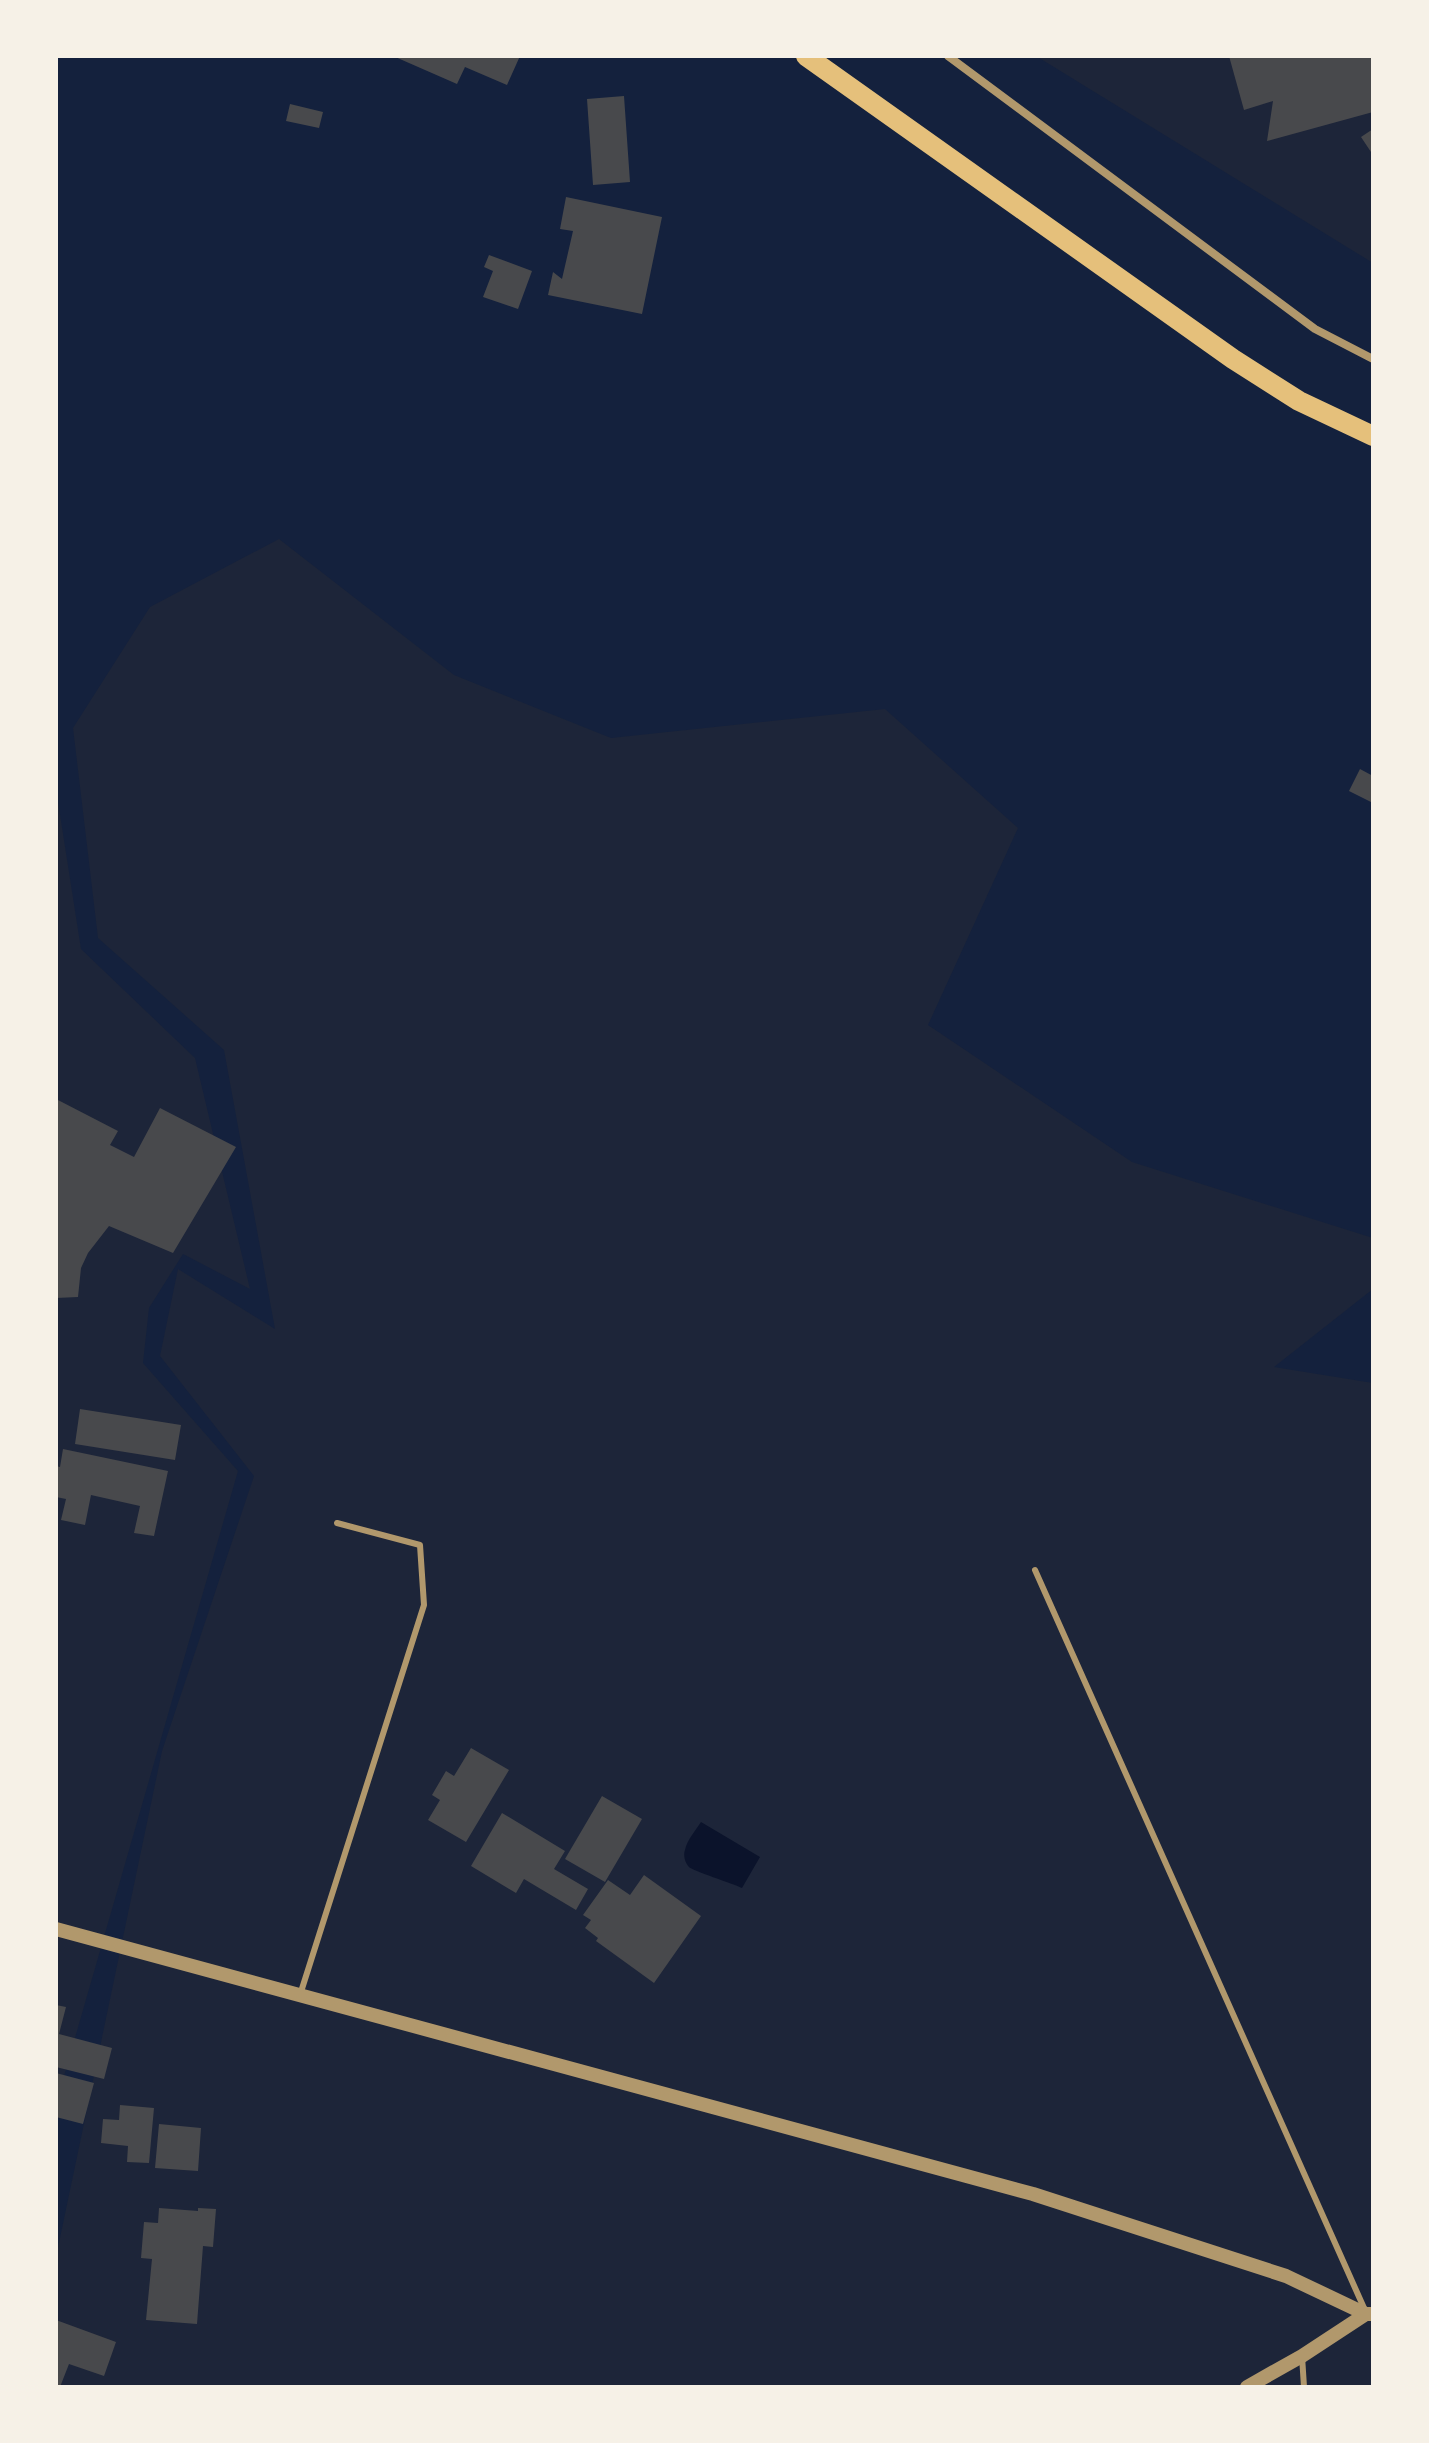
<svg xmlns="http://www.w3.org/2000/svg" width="1429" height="2443" font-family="'Noto Serif',serif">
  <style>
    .green { fill: #1d2539 }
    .water { fill: #0b132b }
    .building { fill: #48494c }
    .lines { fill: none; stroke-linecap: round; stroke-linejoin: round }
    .service { stroke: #b1986c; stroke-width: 6 }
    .minor { stroke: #b1986c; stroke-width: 8 }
    .tertiary { stroke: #b1986c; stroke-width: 14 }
    .primary { stroke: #e5c07b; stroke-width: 20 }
  </style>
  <rect width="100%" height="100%" fill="#14213d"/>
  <!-- green -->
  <path class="green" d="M1036,56H1373V263Z
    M279,539L454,675L611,738L885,709L1018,828L928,1025L1132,1162L1373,1238V1289L1274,1367L1373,1383V2387H56V2257L162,1751L254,1476L160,1356L178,1269L275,1329L224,1050L98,938L73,728L150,607Z
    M56,789L81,949L195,1058L250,1289L183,1254L149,1308L143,1363L238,1471L56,2104Z"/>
  <!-- water -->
  <path class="water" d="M701,1822L760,1857L742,1888C734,1884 691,1870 689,1867C685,1863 683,1855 685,1850C687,1840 696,1830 701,1822Z"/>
  <!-- building -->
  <path class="building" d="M393,56H520L507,85L465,67L457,84Z
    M1229,56H1373V112L1267,141L1273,101L1244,110Z
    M624,96L630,182L593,185L587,99Z
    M290,104L323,112L319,128L286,121Z
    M1373,129V155L1361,137Z
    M566,197L662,217L642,314L548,295L553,272L562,279L573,231L560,229Z
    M489,255L532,271L518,309L483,297L493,271L484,267Z
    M1360,769L1373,776V803L1349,791Z
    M56,1099L118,1131L110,1145L134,1157L160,1108L236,1147L173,1253L109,1226L88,1253L81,1268L78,1297L56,1298Z
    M80,1409L181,1425L175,1460L75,1444Z
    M63,1449L168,1471L154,1536L134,1533L140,1506L91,1495L85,1525L61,1520L66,1499L56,1497V1466L60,1467Z
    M471,1748L509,1770L466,1842L428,1820L440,1800L432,1795L446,1771L454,1776Z
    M602,1796L642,1819L605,1882L565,1859Z
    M502,1813L565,1851L554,1869L588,1889L576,1910L524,1879L516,1893L471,1866Z
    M644,1875L701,1916L654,1983L596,1941L598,1938L585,1928L591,1920L583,1915L608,1880L630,1895Z
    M56,2005L66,2007L59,2034L112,2048L104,2079L56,2067Z
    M56,2073L94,2083L83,2124L56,2117Z
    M120,2105L154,2108L149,2163L127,2162L128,2146L101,2143L103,2119L119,2120Z
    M159,2124L201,2128L198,2171L155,2168Z
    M159,2208L198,2211V2208L216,2209L213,2247L203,2246L197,2324L146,2320L152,2259L141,2258L144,2222L158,2223Z
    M56,2320L116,2342L104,2376L69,2364L60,2387H56Z"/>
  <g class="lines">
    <!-- service -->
    <path class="service" d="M1035,1570L1364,2308
      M300,1995L424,1605L420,1545L337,1523
      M1302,2356L1304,2387"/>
    <!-- minor -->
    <path class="minor" d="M948,56L1315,329L1373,359"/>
    <!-- tertiary -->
    <path class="tertiary" d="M56,1929L1033,2194L1286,2276L1366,2314
      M1247,2387L1302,2356L1366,2314H1373"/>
    <!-- primary -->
    <path class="primary" d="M806,56L1233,359L1299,401L1373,436"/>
  </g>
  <!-- border -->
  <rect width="1429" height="2443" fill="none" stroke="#f6f1e7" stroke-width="116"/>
</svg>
